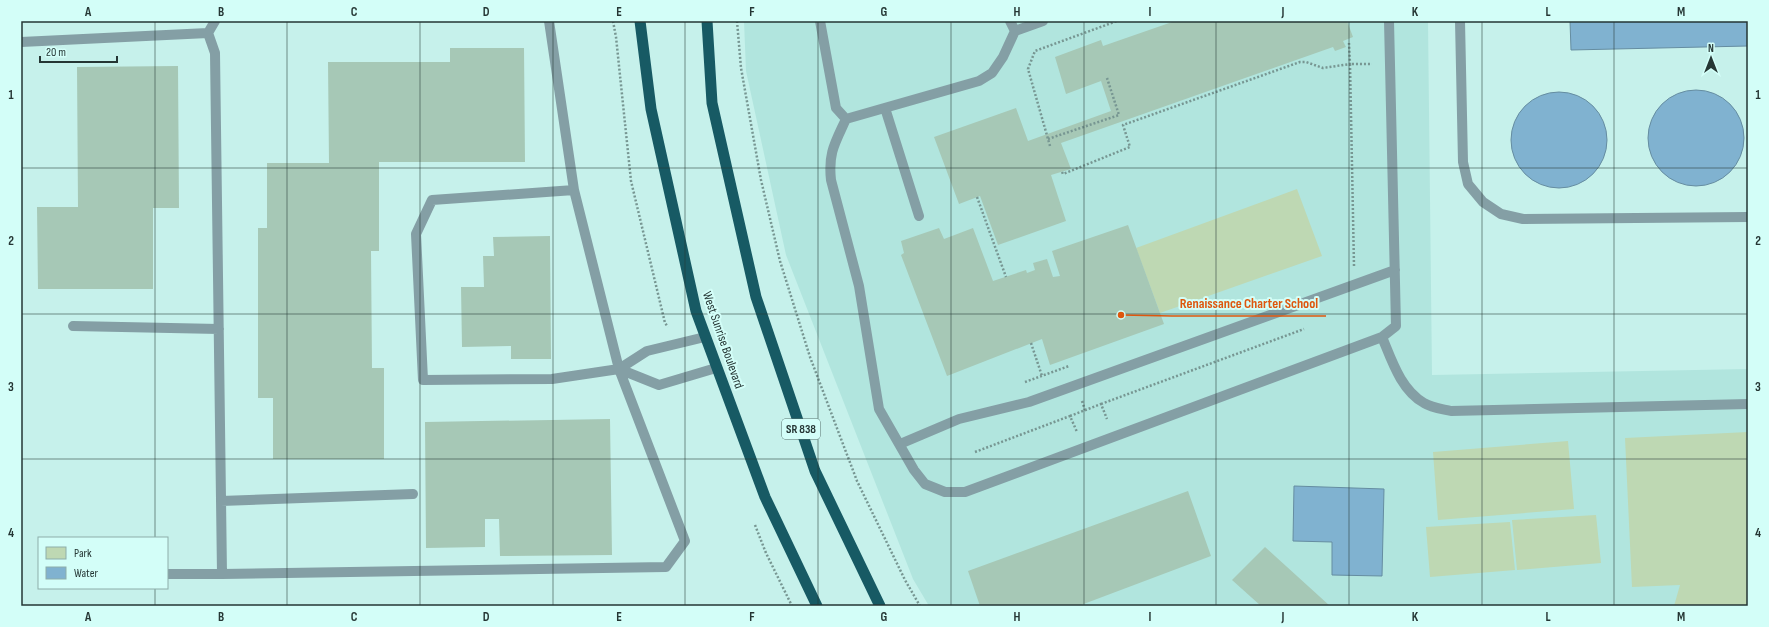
<svg xmlns="http://www.w3.org/2000/svg" width="1769" height="627" font-family="'Sofia Sans Condensed',sans-serif">
  <style>
    .built { fill: #b1e5de }
    .green { fill: #bed8b3 }
    .water { fill: #80b2d0; stroke: #658da1 }
    .building { fill: #a6c8b6 }
    .lines { fill: none; stroke-linecap: round; stroke-linejoin: round }
    .path { stroke: #779692; stroke-width: 2.5; stroke-dasharray: 2 2; stroke-linecap: butt }
    .service { stroke: #849fa5; stroke-width: 10 }
    .trunk { stroke: #175a64; stroke-width: 11 }
    .grid { fill: none; stroke: #253634; stroke-width: 1; stroke-opacity: 0.55 }
    .labels { text-anchor: middle; dominant-baseline: central; stroke-width: 4; stroke-linejoin: round; paint-order: stroke }
    .shield { fill: #d3fef8; stroke: #59726f; stroke-width: 1 }
    .shield-label { font-size: 12px; font-weight: bold; fill: #253634 }
    .street-label { font-size: 13px; fill: #253634; stroke: #d3fef8 }
    .leader { fill: none; stroke: #de570e; stroke-width: 1.5 }
    .callout-dot { fill: #de570e; stroke: #d3fef8; stroke-width: 1.5 }
    .callout-label { font-size: 14px; text-anchor: middle; font-weight: bold; fill: #de570e; stroke: #d3fef8; stroke-width: 4; stroke-linejoin: round; paint-order: stroke }
    .neatline { fill: none; stroke: #253634; stroke-width: 1.5 }
    .grid-label { font-size: 13px; text-anchor: middle; font-weight: bold; fill: #253634 }
  </style>
  <rect width="100%" height="100%" fill="#c6f1eb"/>
  <!-- built -->
  <path class="built" d="M744,21H1428L1432,375L1748,369V606H929L913,579L786,255L746,71Z"/>
  <!-- green -->
  <path class="green" d="M1297,189L1322,256L1160,313L1136,248Z
    M1748,432V606H1674L1680,585L1632,587L1625,438Z
    M1568,441L1574,509L1438,520L1433,452Z
    M1596,515L1601,563L1517,570L1512,520Z
    M1510,522L1515,570L1430,577L1426,527Z"/>
  <!-- water -->
  <path class="water" d="M1570,21H1748V46L1571,50Z
    M1648 138a48 48 0 1 1 96 0a48 48 0 1 1-96 0Z
    M1511 140a48 48 0 1 1 96 0a48 48 0 1 1-96 0Z
    M1294,486L1384,489L1382,576L1332,575V542L1293,541Z"/>
  <!-- building -->
  <path class="building" d="M1175,21H1347L1353,37L1343,41L1346,47L1335,51L1333,47L1061,143L1071,169L1051,175L1066,221L998,245L980,196L959,204L934,137L1016,108L1028,141L1111,111L1101,81L1066,94L1055,57L1101,40L1103,46Z
    M450,48H524L525,162H379V251H371L372,368H384V459H273V398H258V228H267V163H329L328,62H450Z
    M178,66L179,208H153V289H38L37,207H78L77,67Z
    M1128,225L1164,324L1050,365L1042,339L947,376L901,255L904,253L901,241L939,228L944,239L973,228L993,281L1026,270L1027,273L1035,270L1033,263L1047,259L1053,277L1060,276L1052,251Z
    M550,236L551,359H511V346L462,347L461,287H484L483,256H494L493,237Z
    M610,419L612,555L500,556L499,519H485V547L426,548L425,422Z
    M1188,491L1211,556L1081,605V606H980L968,571Z
    M1265,547L1330,606H1261L1232,580Z"/>
  <g class="lines">
    <!-- path -->
    <path class="path" d="M613,21L616,37L631,181L665,323L668,327
      M737,21L741,68L761,180L780,261L810,357L857,481L905,580L920,606
      M1048,139L1119,115L1107,78
      M1050,146L1028,69L1035,51L1117,21
      M1062,172L1063,174L1130,147L1123,125L1300,62H1306L1323,68L1350,64L1349,43
      M977,197L1006,277
      M1354,266L1350,64H1372
      M1031,343L1042,376
      M1025,382L1069,366
      M1082,401L1085,410
      M1101,404L1304,329
      M1070,416L1101,404L1107,419
      M975,452L1070,416L1077,432
      M755,525L766,553L792,606"/>
    <!-- service -->
    <path class="service" d="M820,21L836,108L846,119
      M1010,21L1015,31
      M1043,21L1015,31L1003,57L992,73L979,81L846,119C835,143 828,153 831,180L859,286L879,409L914,470L925,484L945,492H965L1382,337L1396,326L1389,21
      M1460,21L1463,162L1468,184L1483,202L1501,214L1523,219L1748,217
      M21,42L208,33L215,21
      M885,108L919,216
      M574,190L432,200L416,234L423,380L552,379L619,369L647,351L705,337
      M73,326L219,329
      M1382,337C1392,361 1401,390 1424,403C1432,408 1443,409 1451,411L1748,404
      M619,369L659,385L716,368
      M900,444L959,419L1029,402L1395,270
      M221,501L413,494
      M167,574H222L215,53L208,33
      M222,574L666,567L685,541L619,369L574,190L549,21"/>
    <!-- trunk -->
    <path class="trunk" d="M640,21L651,109L696,311L765,497L817,606
      M707,21L712,103L756,297L815,471L880,606"/>
  </g>
  <!-- grid -->
  <path class="grid" d="M155,21V538M287,21V606M420,21V606M553,21V606M685,21V606M818,21V606M951,21V606M1084,21V606M1216,21V606M1349,21V606M1482,21V606M1614,21V606M21,168H1748M21,314H1748M21,459H1748M155,588V606"/>
  <g class="labels">
    <!-- shield labels -->
    <rect class="shield" x="782" y="419" width="38" height="20" rx="3"/>
    <g class="shield-label">
      <text x="801" y="429">SR 838</text>
    </g>
    <!-- street labels -->
    <g class="street-label">
      <text transform="translate(723 340) rotate(71)">West Sunrise Boulevard</text>
    </g>
  </g>
  <!-- callouts -->
  <path class="leader" d="M1121 315L1172 316H1326"/>
  <circle class="callout-dot" cx="1121" cy="315" r="4"/>
  <g class="callout-label">
    <text x="1249" y="308">Renaissance Charter School</text>
  </g>
  <!-- border -->
  <rect width="1769" height="627" fill="none" stroke="#d3fef8" stroke-width="44"/>
  <!-- legend -->
  <rect x="38" y="537" width="130" height="52" fill="#d3fef8" stroke="#8daeaa"/>
  <rect x="46" y="547" width="20" height="12" fill="#bed8b3" stroke="#8daeaa"/>
  <text x="74" y="557" font-size="12" fill="#253634">Park</text>
  <rect x="46" y="567" width="20" height="12" fill="#80b2d0" stroke="#8daeaa"/>
  <text x="74" y="577" font-size="12" fill="#253634">Water</text>
  <!-- north arrow -->
  <g transform="translate(1711 58)" stroke="#d3fef8" stroke-width="3" paint-order="stroke">
  <path d="M0-3L7 15L0 10L-7 15Z" fill="#253634"/>
  <text y="-6" font-size="11" font-weight="bold" text-anchor="middle" fill="#253634">N</text>
  </g>
  <!-- scale -->
  <path d="M40 56v6h77v-6" fill="none" stroke="#253634" stroke-width="2"/>
  <text x="46" y="56" font-size="12" fill="#253634" stroke="#d3fef8" stroke-width="3" paint-order="stroke">20 m</text>
  <rect x="22" y="22" width="1725" height="583" class="neatline"/>
  <g class="grid-label">
    <text x="88" y="16">A</text>
    <text x="221" y="16">B</text>
    <text x="354" y="16">C</text>
    <text x="486" y="16">D</text>
    <text x="619" y="16">E</text>
    <text x="752" y="16">F</text>
    <text x="884" y="16">G</text>
    <text x="1017" y="16">H</text>
    <text x="1150" y="16">I</text>
    <text x="1283" y="16">J</text>
    <text x="1415" y="16">K</text>
    <text x="1548" y="16">L</text>
    <text x="1681" y="16">M</text>
    <text x="11" y="99">1</text>
    <text x="1758" y="99">1</text>
    <text x="11" y="245">2</text>
    <text x="1758" y="245">2</text>
    <text x="11" y="391">3</text>
    <text x="1758" y="391">3</text>
    <text x="11" y="537">4</text>
    <text x="1758" y="537">4</text>
    <text x="88" y="621">A</text>
    <text x="221" y="621">B</text>
    <text x="354" y="621">C</text>
    <text x="486" y="621">D</text>
    <text x="619" y="621">E</text>
    <text x="752" y="621">F</text>
    <text x="884" y="621">G</text>
    <text x="1017" y="621">H</text>
    <text x="1150" y="621">I</text>
    <text x="1283" y="621">J</text>
    <text x="1415" y="621">K</text>
    <text x="1548" y="621">L</text>
    <text x="1681" y="621">M</text>
  </g>
</svg>
